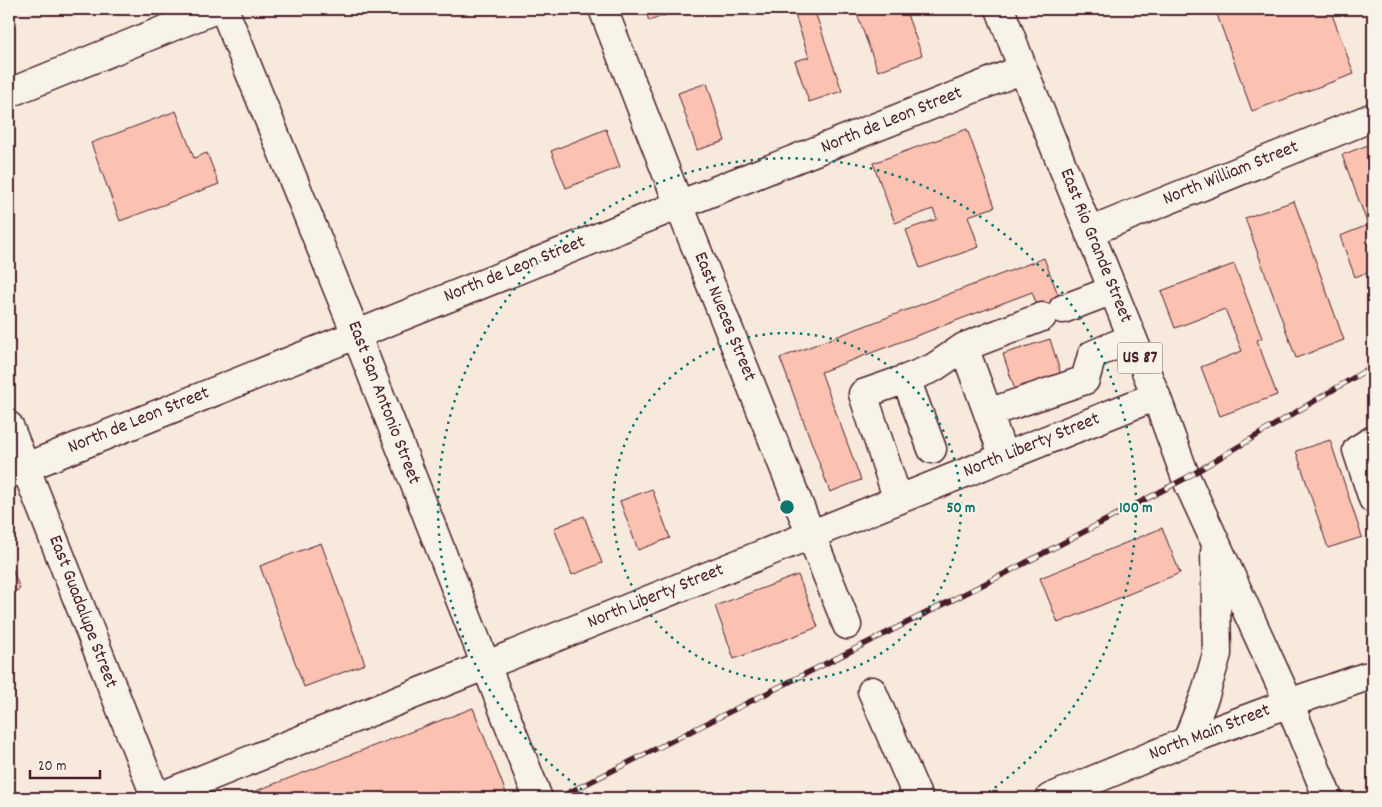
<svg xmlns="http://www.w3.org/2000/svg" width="1382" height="807" font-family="Dekko,sans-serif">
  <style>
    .building { fill: #fbc2b2; stroke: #4a1f2b }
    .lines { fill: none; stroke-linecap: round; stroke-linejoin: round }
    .minor-casing { stroke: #4a1f2b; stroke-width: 31 }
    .major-casing { stroke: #4a1f2b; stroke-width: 31 }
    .minor { stroke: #f7f3e8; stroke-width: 28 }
    .major { stroke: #f7f3e8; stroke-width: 28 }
    .rail-casing { stroke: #4a1f2b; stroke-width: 5.5 }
    .rail { stroke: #f7f3e8; stroke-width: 4; stroke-dasharray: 11; stroke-linecap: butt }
    .ring { fill: none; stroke: #0f766e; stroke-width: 2.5; stroke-dasharray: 2.5 5 }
    .labels { text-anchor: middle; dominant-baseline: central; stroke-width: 4.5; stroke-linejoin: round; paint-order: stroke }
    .shield { fill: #f7f3e8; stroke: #7e5f64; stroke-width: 1 }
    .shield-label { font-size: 18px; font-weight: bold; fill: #4a1f2b }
    .street-label { font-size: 19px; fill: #4a1f2b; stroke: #f7f3e8 }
    .centre { fill: #0f766e; stroke: #f7f3e8; stroke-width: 2.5 }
    .ring-label { font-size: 15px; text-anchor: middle; font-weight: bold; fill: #0f766e; stroke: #f7f3e8; stroke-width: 4.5; stroke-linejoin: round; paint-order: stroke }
  </style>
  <rect width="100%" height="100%" fill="#f8e9dd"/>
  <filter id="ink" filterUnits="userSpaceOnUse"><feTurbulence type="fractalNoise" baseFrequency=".02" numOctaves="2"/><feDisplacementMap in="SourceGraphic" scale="10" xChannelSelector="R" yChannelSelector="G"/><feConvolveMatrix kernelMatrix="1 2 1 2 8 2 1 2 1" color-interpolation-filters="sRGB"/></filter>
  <g filter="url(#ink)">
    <!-- building -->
    <path class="building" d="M645,9H682L649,21Z
      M793,9H814L842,91L809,102L795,61L809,57Z
      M855,9H905L922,55L878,71Z
      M1215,9H1330L1354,74L1252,111Z
      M707,83L725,141L697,150L678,93Z
      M176,111L194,158L207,153L219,184L120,221L91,143Z
      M606,129L620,167L566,188L551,151Z
      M967,129L995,207L968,216L979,247L920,268L906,230L937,219L933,209L895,223L873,163Z
      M1373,143V270L1355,277L1340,236L1368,225L1342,155Z
      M1294,201L1344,340L1296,358L1245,218Z
      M1044,258L1067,318L1045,326L1032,292L821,372L861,480L830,492L780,358Z
      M1234,264L1262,338L1257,340L1277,395L1220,416L1201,367L1242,351L1225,309L1175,328L1161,291Z
      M1050,339L1062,378L1016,393L1003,354Z
      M1330,440L1362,537L1328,548L1296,451Z
      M652,489L670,538L638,550L620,501Z
      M584,516L602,563L572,575L554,528Z
      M1162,528L1180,573L1058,623L1040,578Z
      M321,543L365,664L304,687L260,566Z
      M9,561L20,589L9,594Z
      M798,575L818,627L734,659L715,606Z
      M473,708L508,798H255L253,792Z"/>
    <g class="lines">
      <defs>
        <path id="minor" d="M224,9L356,334L538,798
          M603,9L679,205L847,625
          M9,93L216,9
          M1089,232L1373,117
          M1063,309L1113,290
          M964,347L1042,317
          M906,379L933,368L964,347L1004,457
          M988,413L1085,380L1092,355L1132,338
          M9,426L156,798
          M1373,440L1357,450L1373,499
          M9,474L679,205L1023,69
          M898,500L863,394L906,379L932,449
          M872,691L918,798
          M1289,703L1365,677L1373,676
          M156,798L1156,396"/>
        <path id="major" d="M1000,9L1023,69L1156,396L1186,478L1289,703L1328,798
          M1187,741L1205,695L1217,654L1215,552
          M1050,798L1187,741L1289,703"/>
      </defs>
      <!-- minor casing -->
      <use href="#minor" class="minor-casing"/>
      <!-- major casing -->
      <use href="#major" class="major-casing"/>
      <!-- minor -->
      <use href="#minor" class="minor"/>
      <!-- major -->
      <use href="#major" class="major"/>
      <defs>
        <path id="rail" d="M558,798L1006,573L1186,478L1373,366"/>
      </defs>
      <!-- rail casing -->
      <use href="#rail" class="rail-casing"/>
      <!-- rail -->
      <use href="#rail" class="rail"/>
    </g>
  </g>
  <!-- distance rings -->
  <g class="ring">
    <circle cx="787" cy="507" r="174"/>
    <path d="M594 798A349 349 0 1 1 980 798"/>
  </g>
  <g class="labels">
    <!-- shield labels -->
    <rect class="shield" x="1117.5" y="342.5" width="45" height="31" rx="4"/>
    <g class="shield-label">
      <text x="1140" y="358">US 87</text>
    </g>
    <!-- street labels -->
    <g class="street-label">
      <text transform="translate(892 121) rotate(-22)">North de Leon Street</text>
      <text transform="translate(1231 174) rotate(-22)">North William Street</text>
      <text transform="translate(1095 246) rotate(68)">East Rio Grande Street</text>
      <text transform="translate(515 270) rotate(-22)">North de Leon Street</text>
      <text transform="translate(724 317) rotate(68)">East Nueces Street</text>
      <text transform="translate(383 403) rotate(69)">East San Antonio Street</text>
      <text transform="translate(139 421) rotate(-22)">North de Leon Street</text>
      <text transform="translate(1032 446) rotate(-22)">North Liberty Street</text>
      <text transform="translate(656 597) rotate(-22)">North Liberty Street</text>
      <text transform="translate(82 612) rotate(69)">East Guadalupe Street</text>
      <text transform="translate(1210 733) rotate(-21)">North Main Street</text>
    </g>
  </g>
  <circle cx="787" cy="507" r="8" class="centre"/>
  <g class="ring-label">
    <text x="961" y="512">50 m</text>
    <text x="1136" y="512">100 m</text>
  </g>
  <!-- margin -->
  <rect width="1382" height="807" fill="none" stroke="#f7f3e8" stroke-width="30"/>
  <rect x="15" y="15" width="1352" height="777" fill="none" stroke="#4a1f2b" stroke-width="2" filter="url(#ink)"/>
  <!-- scale -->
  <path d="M30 770v8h70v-8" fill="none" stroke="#4a1f2b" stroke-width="2.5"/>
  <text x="38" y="770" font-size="15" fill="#4a1f2b" stroke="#f7f3e8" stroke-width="4" paint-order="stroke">20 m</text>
</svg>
